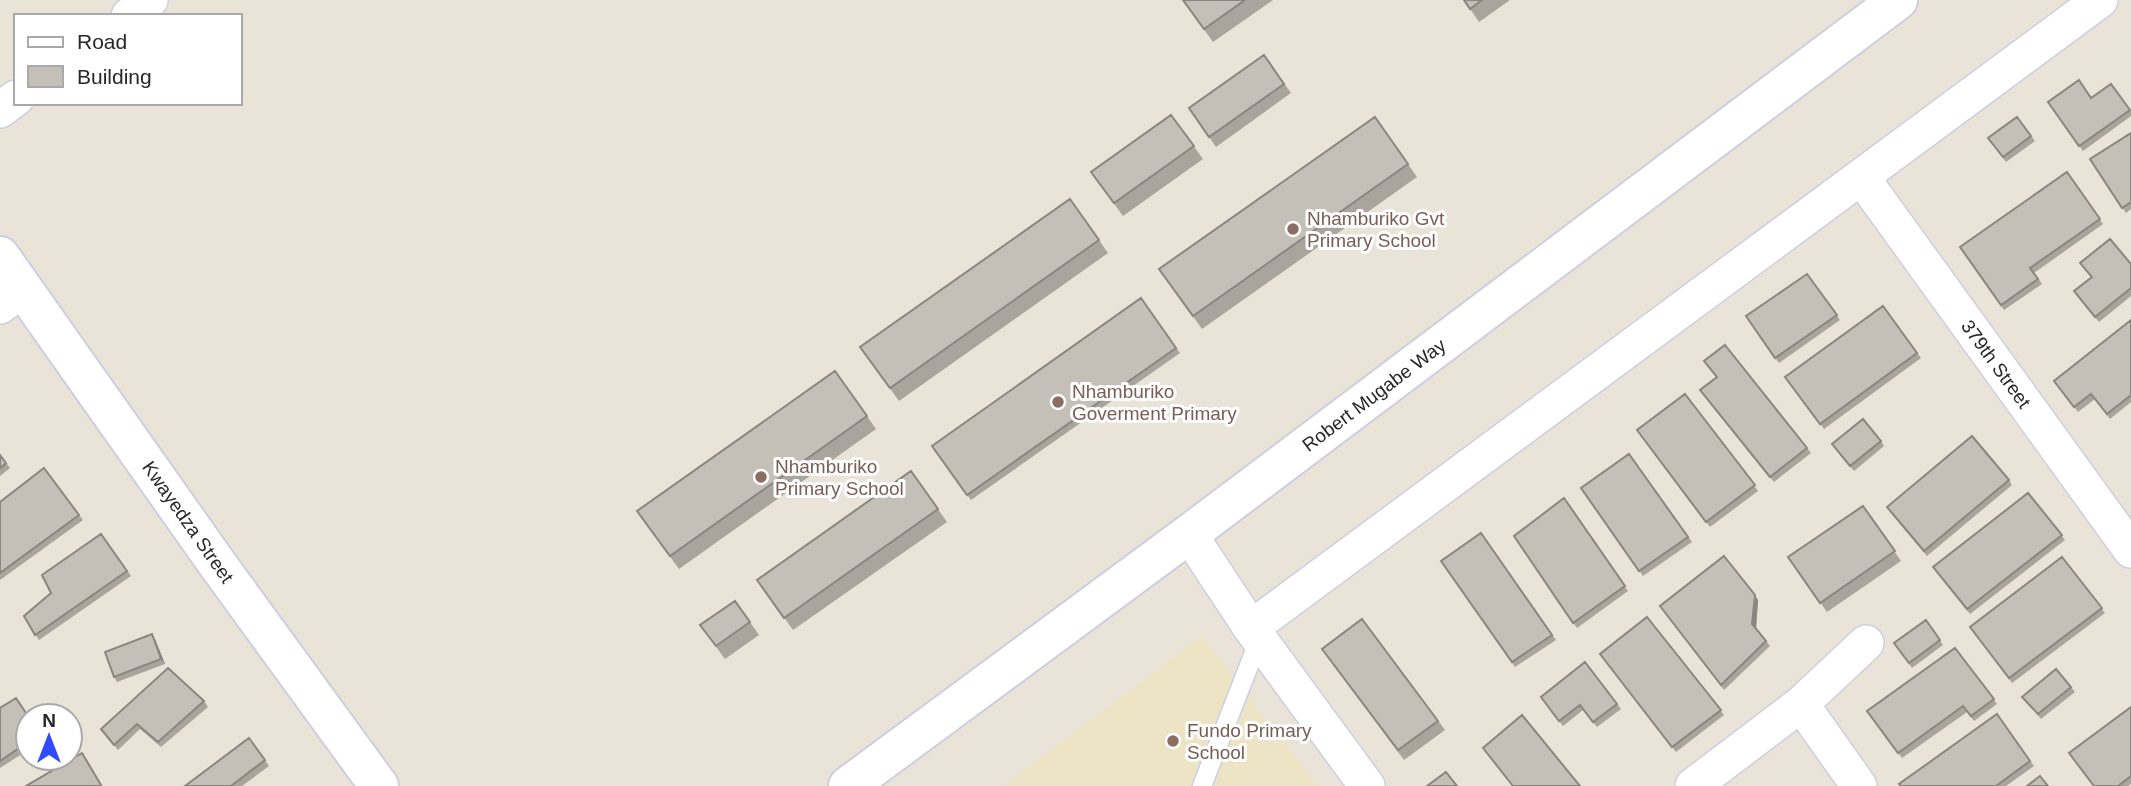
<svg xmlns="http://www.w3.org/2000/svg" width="2131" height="786" font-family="Helvetica,sans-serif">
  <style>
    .education { fill: #ede3c5 }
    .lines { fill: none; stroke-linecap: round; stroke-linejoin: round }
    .service-casing { stroke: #cdcfe1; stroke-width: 21 }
    .minor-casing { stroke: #cdcfe1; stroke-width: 38 }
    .tertiary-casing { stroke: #cdcfe1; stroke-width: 42 }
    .service { stroke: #fff; stroke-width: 18 }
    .minor { stroke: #fff; stroke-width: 35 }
    .tertiary { stroke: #fff; stroke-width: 38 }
    .wall { fill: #a9a59d }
    .shaded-wall { fill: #8a8680 }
    .building { fill: #c5c0b7; stroke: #8a8680; stroke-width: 2 }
    .education-dot { fill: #8d6e63; stroke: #fff; stroke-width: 2.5 }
    .labels { text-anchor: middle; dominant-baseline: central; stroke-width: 6; stroke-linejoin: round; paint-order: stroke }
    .education-label { font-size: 19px; fill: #785e54; stroke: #fff; text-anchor: start }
    .street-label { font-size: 19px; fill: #272727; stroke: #fff }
  </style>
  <rect width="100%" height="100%" fill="#eae3d7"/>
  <!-- education -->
  <path class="education" d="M1202,636L1317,786H1004Z"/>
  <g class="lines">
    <defs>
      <path id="service" d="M1202,786L1259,640"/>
      <path id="minor" d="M129,16L150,0
        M0,110L16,98
        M1862,178L2131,550
        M0,306L23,289
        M1189,534L1251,628L2100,0
        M1251,628L1367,786
        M1801,704L1859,786
        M1693,786L1801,704L1866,643"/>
      <path id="tertiary" d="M0,256L218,565L379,786
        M848,786L1189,534L1898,0"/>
    </defs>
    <!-- service casing -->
    <use href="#service" class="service-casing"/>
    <!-- minor casing -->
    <use href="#minor" class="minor-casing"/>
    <!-- tertiary casing -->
    <use href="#tertiary" class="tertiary-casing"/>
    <!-- service -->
    <use href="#service" class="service"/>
    <!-- minor -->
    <use href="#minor" class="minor"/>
    <!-- tertiary -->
    <use href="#tertiary" class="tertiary"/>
  </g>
  <!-- wall -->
  <path class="wall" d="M1183,0H1273L1213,42Z
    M1464,0H1510L1479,22Z
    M1264,55L1291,93L1216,147L1189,108Z
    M2111,84L2131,111V116L2083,151L2048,102L2091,98Z
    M1171,115L1203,159L1123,216L1091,172Z
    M1375,117L1417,177L1202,329L1159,269Z
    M2017,117L2035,141L2006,162L1988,138Z
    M2131,133V209L2126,213L2090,159Z
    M2067,172L2103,224L2034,273L2042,284L2004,310L1960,247Z
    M1070,199L1108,253L899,401L860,347Z
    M2131,264V296L2099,322L2078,297Z
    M1807,274L1840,320L1779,363L1746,316Z
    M1141,298L1180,353L971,500L932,446Z
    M1883,306L1921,358L1824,429L1785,377Z
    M2131,320V402L2110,419L2095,399L2078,412L2054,381Z
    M835,371L876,429L679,569L637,511Z
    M1685,394L1758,491L1710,527L1637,430Z
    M1704,395L1807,448L1811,453L1774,482Z
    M1881,441L1884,446L1854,471L1836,449Z
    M1629,454L1692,542L1643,576L1581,488Z
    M0,455L10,468L0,476Z
    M44,468L83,520L0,580V502Z
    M911,471L947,522L793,630L757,580Z
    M2009,480L2012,485L1927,556L1890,512Z
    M2028,493L2065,540L1970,614L1933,567Z
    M1564,498L1628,591L1577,628L1514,536Z
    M1863,506L1901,561L1827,612L1788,557Z
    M1481,533L1556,640L1515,667L1441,561Z
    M101,534L131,576L39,640L24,616L51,593Z
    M2062,557L2105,613L2012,683L1970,627Z
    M1758,600L1756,628L1770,646L1724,690L1660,606Z
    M735,601L759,635L725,659L700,625Z
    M1647,617L1724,715L1676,752L1600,654Z
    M1362,619L1445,730L1404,760L1322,649Z
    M1926,620L1943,645L1912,668L1894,643Z
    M155,639L165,664L117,682L114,677Z
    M1955,648L1997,704L1974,721L1967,712L1902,758L1867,711Z
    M1585,662L1621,709L1597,727L1583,710L1563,726L1541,697Z
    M2071,687L2075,692L2041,719L2022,697Z
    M204,701L208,707L161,747L140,729L118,750L101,729Z
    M2131,707V784L2128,786H2093Z
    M0,708L28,716V750L0,768Z
    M1997,714L2034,766L2006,786H1901Z
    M249,738L269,766L242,786H185Z"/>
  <!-- shaded-wall -->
  <path class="shaded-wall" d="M1755,595L1758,600L1756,629L1752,624Z
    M152,634L155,639L165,664L161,659Z"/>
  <!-- building -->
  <path class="building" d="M1183,0H1245L1204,29Z
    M1464,0H1482L1470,9Z
    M1264,55L1284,84L1209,137L1189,108Z
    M2079,80L2091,98L2111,84L2130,110L2079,146L2048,102Z
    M1171,115L1194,146L1114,203L1091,172Z
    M1375,117L1408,164L1193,316L1159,269Z
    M2017,117L2031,136L2003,157L1988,138Z
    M2131,133V202L2122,208L2090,159Z
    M2067,172L2100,219L2030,268L2038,279L2001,305L1960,247Z
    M1070,199L1099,240L890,388L860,347Z
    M2110,239L2131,264V288L2095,317L2074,291L2092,277L2080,263Z
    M1807,274L1837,315L1775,358L1746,316Z
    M1141,298L1176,348L967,495L932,446Z
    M1883,306L1917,353L1820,424L1785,377Z
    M2131,320V395L2107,414L2091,394L2074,407L2054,381Z
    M1725,345L1807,448L1770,477L1700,390L1717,377L1704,361Z
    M835,371L867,416L670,556L637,511Z
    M1685,394L1755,485L1706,522L1637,430Z
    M1863,419L1881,441L1850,466L1832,444Z
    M1972,436L2009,480L1924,551L1887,507Z
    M1629,454L1688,537L1639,571L1581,488Z
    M0,455L6,463L0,468Z
    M44,468L79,515L0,573V502Z
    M911,471L938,509L784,618L757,580Z
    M2028,493L2062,535L1967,609L1933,567Z
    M1564,498L1625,586L1573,623L1514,536Z
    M1863,506L1895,551L1820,603L1788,557Z
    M1481,533L1552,635L1512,662L1441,561Z
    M101,534L127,571L35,635L24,616L51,593L42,575Z
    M1724,556L1755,595L1752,624L1766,641L1721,685L1660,606Z
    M2062,557L2102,608L2009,678L1970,627Z
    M735,601L750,622L716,646L700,625Z
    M1647,617L1721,710L1672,747L1600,654Z
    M1362,619L1438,721L1398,750L1322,649Z
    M1926,620L1940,640L1909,663L1894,643Z
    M152,634L161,659L114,677L105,652Z
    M1955,648L1994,699L1971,716L1963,706L1898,753L1867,711Z
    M1585,662L1617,704L1593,722L1580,705L1559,721L1541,697Z
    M168,668L204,701L158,742L137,724L114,745L101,729Z
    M2056,669L2071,687L2038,714L2022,697Z
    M16,698L28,716V742L0,761V708Z
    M2131,707V776L2118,786H2094L2069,753Z
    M1997,714L2030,761L1996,786H1901L1899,784Z
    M1522,715L1580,786H1513L1483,748Z
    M249,738L265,760L231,786H185Z
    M82,753L101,785L99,786H26Z
    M1446,772L1457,786H1427Z
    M2040,776L2048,786H2027Z"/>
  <!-- markers -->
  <g class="education-dot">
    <circle cx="1293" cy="229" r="7"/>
    <circle cx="1058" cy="402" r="7"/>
    <circle cx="761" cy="477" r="7"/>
    <circle cx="1173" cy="741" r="7"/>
  </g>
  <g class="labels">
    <!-- education labels -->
    <g class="education-label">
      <text x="1307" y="218">Nhamburiko Gvt<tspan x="1307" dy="22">Primary School</tspan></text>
      <text x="1072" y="391">Nhamburiko<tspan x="1072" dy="22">Goverment Primary</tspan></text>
      <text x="775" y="466">Nhamburiko<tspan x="775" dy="22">Primary School</tspan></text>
      <text x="1187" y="730">Fundo Primary<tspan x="1187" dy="22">School</tspan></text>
    </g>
    <!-- street labels -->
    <g class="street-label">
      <text transform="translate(1996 364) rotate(54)">379th Street</text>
      <text transform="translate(1374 395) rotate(-37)">Robert Mugabe Way</text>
      <text transform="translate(188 522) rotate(55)">Kwayedza Street</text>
    </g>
  </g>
  <!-- legend -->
  <rect x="14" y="14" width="228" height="91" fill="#ffffff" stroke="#a9a9a9" stroke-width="2"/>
  <rect x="28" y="37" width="35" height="10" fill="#ffffff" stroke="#a9a9a9" stroke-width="2"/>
  <text x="77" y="49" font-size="21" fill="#272727">Road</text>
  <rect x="28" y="66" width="35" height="21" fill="#c5c0b7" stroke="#a9a9a9" stroke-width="2"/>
  <text x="77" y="84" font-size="21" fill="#272727">Building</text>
  <!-- north arrow -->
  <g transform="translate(49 737)"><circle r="33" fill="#ffffff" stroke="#a9a9a9" stroke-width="2"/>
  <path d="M0-5L12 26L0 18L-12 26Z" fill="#304afe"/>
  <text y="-10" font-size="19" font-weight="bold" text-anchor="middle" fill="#272727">N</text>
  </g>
</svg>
